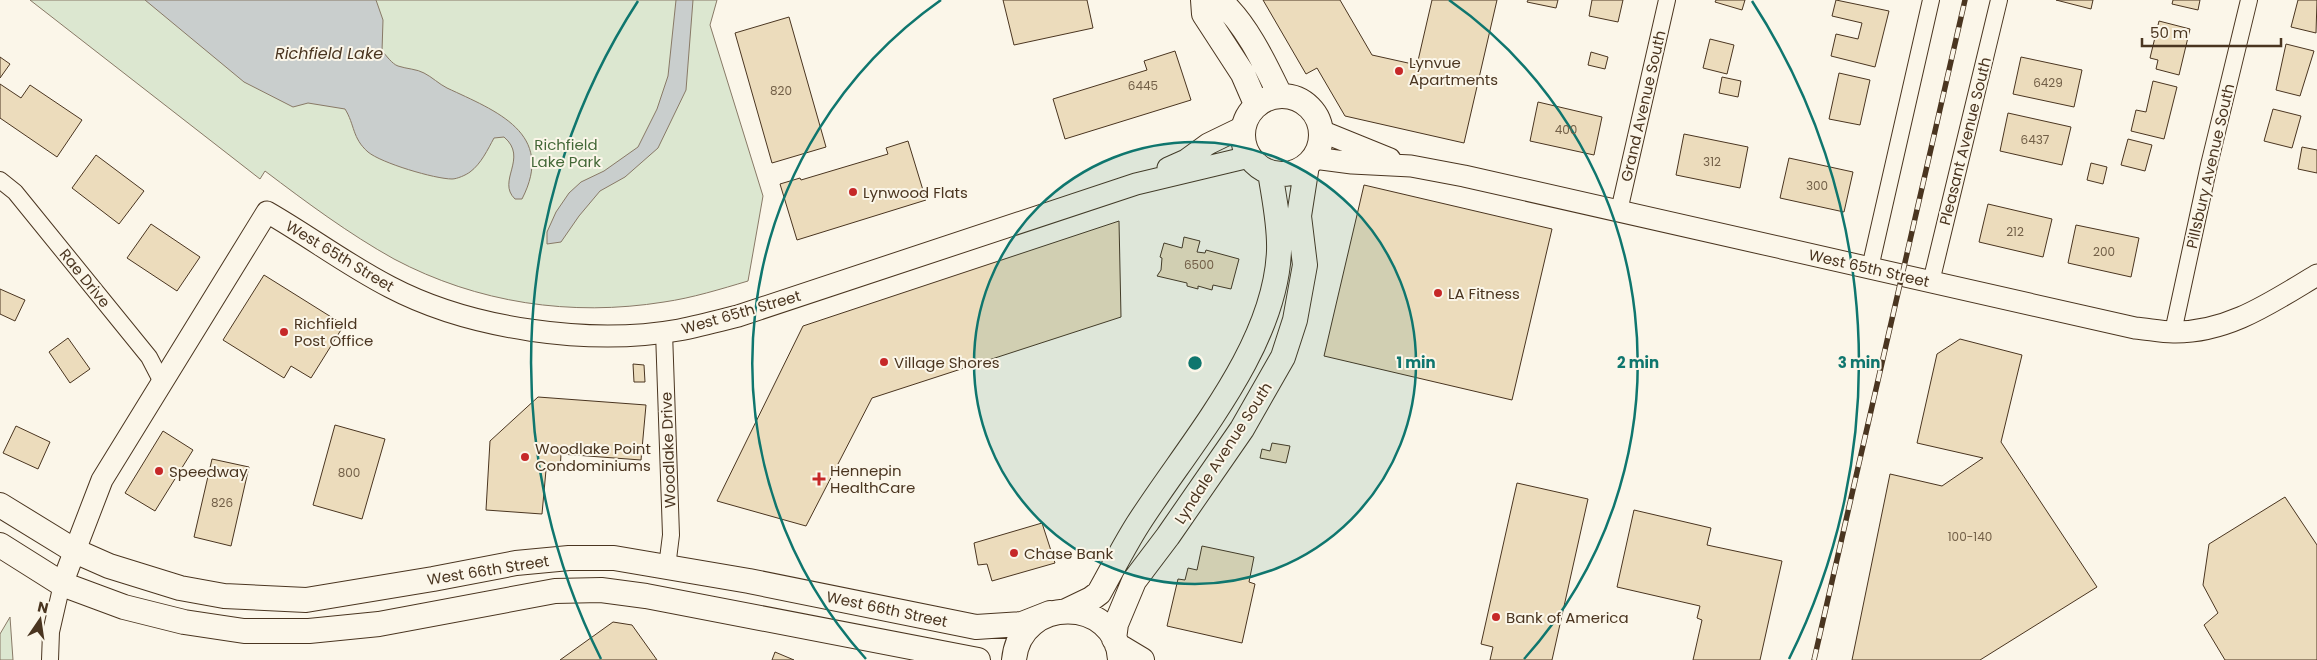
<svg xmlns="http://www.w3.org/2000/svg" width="2317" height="660" font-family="Poppins,sans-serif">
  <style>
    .green { fill: #dce7d0; stroke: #887966 }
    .water { fill: #c9cecd; stroke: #887966 }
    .building { fill: #ecdcbc; stroke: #4a3520 }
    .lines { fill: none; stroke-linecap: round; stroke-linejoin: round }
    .minor-casing { stroke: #4a3520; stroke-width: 18 }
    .tertiary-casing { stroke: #4a3520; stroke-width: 23 }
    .secondary-casing { stroke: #4a3520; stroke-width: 26 }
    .minor { stroke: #fbf6e9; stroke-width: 16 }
    .tertiary { stroke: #fbf6e9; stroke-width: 21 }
    .secondary { stroke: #fbf6e9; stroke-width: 24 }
    .rail-casing { stroke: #4a3520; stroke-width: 5.5 }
    .rail { stroke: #fbf6e9; stroke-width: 4; stroke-dasharray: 11; stroke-linecap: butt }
    .ring { fill: none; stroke: #0f766e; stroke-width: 2.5 }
    .poi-dot { fill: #c62828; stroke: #fbf6e9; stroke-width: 2 }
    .labels { text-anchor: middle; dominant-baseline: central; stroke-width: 4; stroke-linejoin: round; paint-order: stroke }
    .number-label { font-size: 12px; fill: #725f47 }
    .poi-label { font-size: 15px; fill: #4a3520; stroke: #fbf6e9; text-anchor: start }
    .street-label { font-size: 15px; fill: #4a3520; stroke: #fbf6e9 }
    .park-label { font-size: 15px; fill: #436837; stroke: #fbf6e9 }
    .water-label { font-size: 16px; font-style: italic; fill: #4a3520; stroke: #fbf6e9 }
    .centre { fill: #0f766e; stroke: #fbf6e9; stroke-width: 2.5 }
    .ring-label { font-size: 15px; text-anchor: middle; font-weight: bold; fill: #0f766e; stroke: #fbf6e9; stroke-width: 4; stroke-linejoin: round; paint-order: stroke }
  </style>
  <rect width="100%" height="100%" fill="#fbf6e9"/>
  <!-- green -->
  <path class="green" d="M30,0H717L710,25L763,196L748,281C721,289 692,298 664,302C571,317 477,303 394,259C349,234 306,202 265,171L260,179Z
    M10,617L13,660H0V634Z"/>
  <!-- water -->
  <path class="water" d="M145,0H376L383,20L382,51C386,55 392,64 398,66C407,69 417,69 424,73C432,77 439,84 447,88C496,111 556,133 522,199H515C496,181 529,158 504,137L494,138C488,149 481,164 470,172C466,175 457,179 452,179C435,179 381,163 368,152C352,138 355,125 345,109L308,103L293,107L244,82Z
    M676,0H693L686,90L658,148L625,177L600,191L579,216L561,242L547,244V232L556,212L569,193L581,182L604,171L638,147L657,109L668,76Z"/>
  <!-- building -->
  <path class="building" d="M1003,0H1087L1093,28L1014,45Z
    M1263,0H1340L1372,55L1417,65L1432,0H1497L1464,143L1345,116L1317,68L1306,74Z
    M1528,0H1558L1556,8L1527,2Z
    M1592,0H1623L1618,22L1589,16Z
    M1716,0H1745L1742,10L1715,2Z
    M1836,0L1889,11L1875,67L1831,56L1836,34L1858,39L1862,23L1832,16Z
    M2056,0H2093L2091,9Z
    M2173,0H2200L2198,10L2172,4Z
    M2298,0H2317L2316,33L2291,27Z
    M789,17L826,147L772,163L735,33Z
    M2159,21L2190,29L2179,75L2156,69L2158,60L2150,58Z
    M1710,39L1734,45L1727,74L1703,68Z
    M2286,44L2314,51L2300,96L2276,90Z
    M1175,51L1191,100L1065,139L1053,99L1147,70L1144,61Z
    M1591,52L1608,57L1605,69L1588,65Z
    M0,57L10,64L0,78Z
    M2021,57L2082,70L2074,107L2013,94Z
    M1839,73L1870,80L1860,125L1829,119Z
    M1722,77L1741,81L1738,97L1719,93Z
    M2153,81L2177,87L2164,139L2131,131L2136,110L2146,112Z
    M0,84L21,98L30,85L82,120L57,157L0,118Z
    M1538,102L1602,117L1594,155L1530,141Z
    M2273,109L2301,116L2292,148L2264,141Z
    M2008,113L2071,127L2062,165L2000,151Z
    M1684,134L1748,147L1740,188L1676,175Z
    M2128,139L2152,145L2145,171L2121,165Z
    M908,141L926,200L797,240L780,184L800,178L801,180L888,154L886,148Z
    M2302,147L2317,150V173L2298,169Z
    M96,155L144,191L119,224L72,188Z
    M1789,158L1853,172L1844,212L1780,198Z
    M2091,163L2107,167L2103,184L2087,180Z
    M1364,185L1552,229L1512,400L1324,356Z
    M1988,204L2052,219L2043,257L1979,242Z
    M1119,221L1121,317L872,398L806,526L717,501L803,326Z
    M151,224L200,257L177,291L127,258Z
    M2076,225L2139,238L2131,277L2068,263Z
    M1184,237L1200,241L1197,252L1205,253L1206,250L1239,259L1231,289L1213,285L1212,290L1198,286V289L1187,286V283L1157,276L1161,270L1162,258L1160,257L1164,243L1182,248Z
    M264,275L344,325L311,378L291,366L284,378L223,340Z
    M0,289L25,300L15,321L0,314Z
    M68,338L90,369L70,383L49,352Z
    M1960,339L2022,355L2001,442L2097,587L1980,660H1852L1890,474L1942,486L1983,458L1917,443L1937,354Z
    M633,364L644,365L645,382H634Z
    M538,397L646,405L641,460L561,454L560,471L546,470L542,514L486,510L490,441Z
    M335,425L385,439L362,519L313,505Z
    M16,426L50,442L38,469L3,453Z
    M163,431L193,450L155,511L125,493Z
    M1272,443L1290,446L1286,463L1260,458L1262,449L1270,451Z
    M212,459L249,467L231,546L194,537Z
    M1517,483L1588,499L1552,660H1490L1493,647L1481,644Z
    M2285,497L2317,545V660H2225L2204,625L2218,613L2203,585L2209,544Z
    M1634,510L1711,528L1707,545L1782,561L1760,660H1693L1702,620L1697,618L1700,606L1617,587Z
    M1042,523L1055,563L992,581L987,564L978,565L974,543Z
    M1202,546L1254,557L1249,582L1255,584L1242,643L1167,626L1178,579L1185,580L1188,568L1197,570Z
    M613,622L632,625L657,660H560Z
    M775,652L794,660H772Z"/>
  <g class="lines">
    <defs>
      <path id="minor" d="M0,180L15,192L149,357L162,382
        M1619,211L1667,0
        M1870,268L1931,0
        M1931,282L1999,0
        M664,332L671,535L667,567
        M2173,332L2209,165L2249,0
        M50,660L51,632L62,584"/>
      <path id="tertiary" d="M1321,131L1390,159
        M1314,158L1352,163L1411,166L1464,176L2135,328C2148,329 2161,332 2173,332C2228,333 2272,302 2317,275
        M1168,168L1186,160L1208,144L1243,127
        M62,584L102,480L267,212C309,236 347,265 390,287C470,329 590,346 679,330C699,326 718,321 738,316L1136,184L1249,157"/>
      <path id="secondary" d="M1203,0L1204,14L1243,74L1256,104
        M1219,0C1246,23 1265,64 1280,95
        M1243 135a39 39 0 1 1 78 0a39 39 0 1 1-78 0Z
        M0,505L75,551L109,566L180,588L224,596L306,600L433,579L516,563L569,558H614L749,581L976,627L1022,624L1050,613
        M0,545L62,584L124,607L184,622L244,631H309L379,624L555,591L601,590L646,596L978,660
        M1066,611L1091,599L1099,593C1112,570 1124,546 1138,524C1189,444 1275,349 1279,251C1280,225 1274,198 1270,172
        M1114,639L1116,624L1134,581L1168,536L1242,429L1283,357L1295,320L1305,265L1299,216L1307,165
        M1117,645L1142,660
        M1014,660C1020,595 1117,596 1120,660"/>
    </defs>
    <!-- minor casing -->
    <use href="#minor" class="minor-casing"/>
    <!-- tertiary casing -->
    <use href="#tertiary" class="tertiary-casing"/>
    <!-- secondary casing -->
    <use href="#secondary" class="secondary-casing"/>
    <!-- minor -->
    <use href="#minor" class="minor"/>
    <!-- tertiary -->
    <use href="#tertiary" class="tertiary"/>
    <!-- secondary -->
    <use href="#secondary" class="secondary"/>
    <defs>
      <path id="rail" d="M1814,660L1965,0"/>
    </defs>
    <!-- rail casing -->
    <use href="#rail" class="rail-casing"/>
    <!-- rail -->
    <use href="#rail" class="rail"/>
  </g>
  <!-- distance rings -->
  <circle cx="1195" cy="363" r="221" fill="#0f766e" fill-opacity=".12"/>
  <g class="ring">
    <circle cx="1195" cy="363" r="221"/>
    <path d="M866 659A443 443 0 0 1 941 0M1449 0A443 443 0 0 1 1524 659"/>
    <path d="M601 659A664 664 0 0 1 638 1M1752 1A664 664 0 0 1 1789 659"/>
  </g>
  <!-- markers -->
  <g class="poi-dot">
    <circle cx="1399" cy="71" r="5"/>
    <circle cx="853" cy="192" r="5"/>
    <circle cx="1438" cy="293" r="5"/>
    <circle cx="284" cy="332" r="5"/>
    <circle cx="884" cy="362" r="5"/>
    <circle cx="525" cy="457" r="5"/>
    <circle cx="159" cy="471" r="5"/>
    <path d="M816.5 471.5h5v5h5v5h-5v5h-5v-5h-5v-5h5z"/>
    <circle cx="1014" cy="553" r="5"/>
    <circle cx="1496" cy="617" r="5"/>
  </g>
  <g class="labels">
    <!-- number labels -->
    <g class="number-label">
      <text x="2048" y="82">6429</text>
      <text x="1143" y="85">6445</text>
      <text x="781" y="90">820</text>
      <text x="1566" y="129">400</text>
      <text x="2035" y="139">6437</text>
      <text x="1712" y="161">312</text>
      <text x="1817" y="185">300</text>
      <text x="2015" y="231">212</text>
      <text x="2104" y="251">200</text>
      <text x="1199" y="264">6500</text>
      <text x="349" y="472">800</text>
      <text x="222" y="502">826</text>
      <text x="1970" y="536">100-140</text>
    </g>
    <!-- poi labels -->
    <g class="poi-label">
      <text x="1409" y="62">Lynvue<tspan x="1409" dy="17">Apartments</tspan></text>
      <text x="863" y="192">Lynwood Flats</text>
      <text x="1448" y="293">LA Fitness</text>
      <text x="294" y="323">Richfield<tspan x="294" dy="17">Post Office</tspan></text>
      <text x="894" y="362">Village Shores</text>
      <text x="535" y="448">Woodlake Point<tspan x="535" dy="17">Condominiums</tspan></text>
      <text x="830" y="470">Hennepin<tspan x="830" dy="17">HealthCare</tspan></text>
      <text x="169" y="471">Speedway</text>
      <text x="1024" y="553">Chase Bank</text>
      <text x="1506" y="617">Bank of America</text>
    </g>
    <!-- street labels -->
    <g class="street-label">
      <text transform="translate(1643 106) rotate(-77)">Grand Avenue South</text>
      <text transform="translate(1965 141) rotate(-76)">Pleasant Avenue South</text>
      <text transform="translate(2210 166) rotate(-77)">Pillsbury Avenue South</text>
      <text transform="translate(340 256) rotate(31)">West 65th Street</text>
      <text transform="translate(1869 268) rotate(13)">West 65th Street</text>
      <text transform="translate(85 278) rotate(51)">Rae Drive</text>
      <text transform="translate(741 312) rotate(-16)">West 65th Street</text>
      <text transform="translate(668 450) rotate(-92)">Woodlake Drive</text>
      <text transform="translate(1223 453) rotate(-57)">Lyndale Avenue South</text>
      <text transform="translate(488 570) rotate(-9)">West 66th Street</text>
      <text transform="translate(887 609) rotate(12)">West 66th Street</text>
    </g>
    <!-- park labels -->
    <g class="park-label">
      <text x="566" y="144">Richfield<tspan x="566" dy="17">Lake Park</tspan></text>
    </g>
    <!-- water labels -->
    <g class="water-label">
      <text x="329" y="53">Richfield Lake</text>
    </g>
  </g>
  <circle cx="1195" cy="363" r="8" class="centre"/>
  <g class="ring-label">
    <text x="1416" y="368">1 min</text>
    <text x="1638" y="368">2 min</text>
    <text x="1859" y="368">3 min</text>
  </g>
  <!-- north arrow -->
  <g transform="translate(40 620) rotate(13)" stroke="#fbf6e9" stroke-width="4" paint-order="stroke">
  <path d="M0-4L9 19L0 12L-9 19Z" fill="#4a3520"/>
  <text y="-8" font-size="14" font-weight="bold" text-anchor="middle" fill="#4a3520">N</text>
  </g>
  <!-- scale -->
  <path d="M2142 38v8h139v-8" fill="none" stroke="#4a3520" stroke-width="2.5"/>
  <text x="2150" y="38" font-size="15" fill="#4a3520" stroke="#fbf6e9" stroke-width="4" paint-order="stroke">50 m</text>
</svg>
